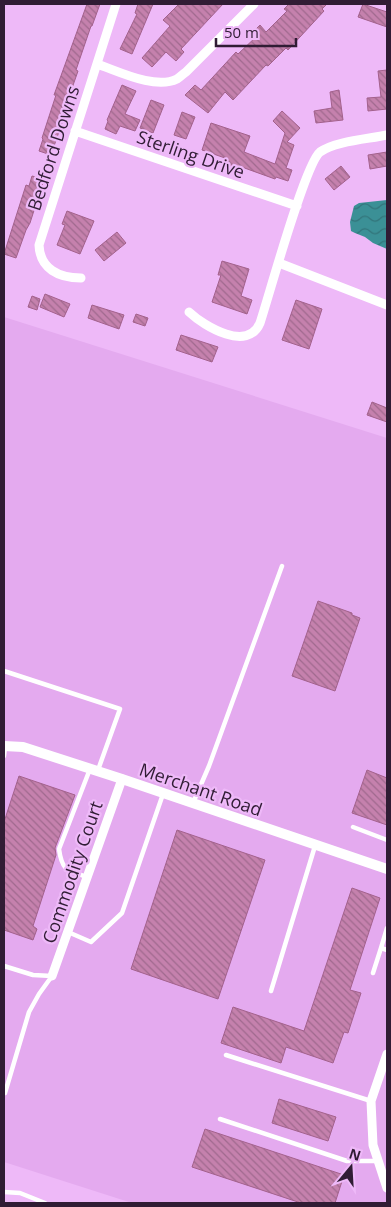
<svg xmlns="http://www.w3.org/2000/svg" width="391" height="1207" font-family="'Open Sans',sans-serif">
  <style>
    .built { fill: #e4aaef }
    .water { fill: url(#water-waves) }
    .building { fill: url(#building-back-hatch); stroke: #a3618c }
    .lines { fill: none; stroke-linecap: round; stroke-linejoin: round }
    .service { stroke: #fff; stroke-width: 4.5 }
    .minor { stroke: #fff; stroke-width: 9 }
    .tertiary { stroke: #fff; stroke-width: 10 }
    .labels { text-anchor: middle; dominant-baseline: central; stroke-width: 4.5; stroke-linejoin: round; paint-order: stroke }
    .street-label { font-size: 18px; fill: #301c34; stroke: #eeb9f8 }
  </style>
  <defs>
    <pattern id="water-waves" width="16" height="10" patternUnits="userSpaceOnUse" patternTransform="scale(1.25)"><rect width="16" height="10" fill="#3b9096"/><path d="M0 5q4-4 8 0t8 0" fill="none" stroke="#32757b"/></pattern>
    <pattern id="building-back-hatch" width="6" height="6" patternUnits="userSpaceOnUse" patternTransform="scale(1.25)"><rect width="6" height="6" fill="#c581ad"/><path d="M-1 5l2 2M0 0l6 6M5-1l2 2" fill="none" stroke="#a0698e"/></pattern>
  </defs>
  <rect width="100%" height="100%" fill="#eeb9f8"/>
  <!-- built -->
  <path class="built" d="M4,317L387,438V1203H132L4,1162Z"/>
  <!-- water -->
  <path class="water" d="M387,200V249L373,243L365,237L355,233L351,231L350,222L354,206L359,203Z"/>
  <!-- building -->
  <path class="building" d="M87,4H100L92,26H91L76,70L78,71L63,114H65L51,155L39,151L43,139L42,138L56,95H54Z
    M138,4H153L132,54L120,49L137,14L135,13Z
    M179,4H223L181,49L184,52L176,61L166,52L152,67L142,58L170,26L163,20Z
    M289,4H327L322,9L324,11L288,50L286,48L268,66L266,65L233,100L225,92L208,113L185,95L195,85L201,90L236,52L238,54L258,35L254,31L260,25L266,32L287,11L284,9Z
    M363,4L387,12V27L358,17Z
    M387,70V109L368,111L367,98L381,97L378,71Z
    M122,85L136,91L125,114L140,120L135,131L120,126L116,134L105,129L108,121L107,120Z
    M339,90L343,120L316,123L314,111L332,108L330,92Z
    M151,100L164,105L153,133L140,128Z
    M282,111L300,128L287,142L294,145L286,168L292,170L288,181L276,177L275,179L239,166L237,171L222,166L225,158L202,150L211,123L250,136L244,152L275,164L285,133L273,121Z
    M182,112L195,117L186,139L174,135Z
    M387,152V166L370,169L368,155Z
    M341,166L350,177L334,190L325,179Z
    M32,176L44,179L30,223L26,230L16,258L4,254L26,185L29,186Z
    M67,211L94,221L80,254L57,245L65,225L62,224Z
    M117,232L126,243L104,261L95,250Z
    M222,261L249,269L241,296L252,300L247,314L212,302L221,275H218Z
    M45,294L70,304L64,317L40,307Z
    M32,296L40,299L37,310L28,307Z
    M296,300L322,309L309,349L282,340Z
    M92,305L124,315L119,329L88,318Z
    M136,314L148,318L145,326L133,322Z
    M181,335L218,347L212,362L176,350Z
    M372,402L387,408V422L367,415Z
    M318,601L352,613V615L360,618L335,691L292,676Z
    M367,770L387,778V825L352,813Z
    M19,776L75,795L55,848L56,855L33,926L37,929L33,940L4,930V822Z
    M177,830L265,860L218,999L131,969Z
    M352,888L380,898L350,990L361,993L348,1033L344,1032L333,1063L286,1047L281,1063L221,1043L233,1007L304,1031Z
    M279,1099L336,1117L328,1141L272,1123Z
    M205,1129L344,1175L335,1203H301L192,1167Z"/>
  <g class="lines">
    <!-- service -->
    <path class="service" d="M4,671L120,709L98,770
      M4,756L5,747
      M193,803L209,766L282,566
      M353,827L387,840
      M87,877C67,870 62,871 59,849L90,769
      M387,928L381,948L387,950
      M68,932L91,942L122,913L163,794
      M4,966L33,975L52,976
      M373,973L381,948
      M271,991L315,846
      M226,1055L371,1101
      M5,1093L29,1012L39,994L52,976
      M220,1119L347,1161H378
      M4,1192L20,1193L45,1203"/>
    <!-- minor -->
    <path class="minor" d="M97,64C118,71 155,90 177,79C180,77 183,74 186,72L254,4
      M75,131L297,206
      M279,263L387,305
      M81,278C59,278 40,269 39,245L116,4
      M189,312C205,327 248,352 260,323C269,296 305,164 320,152C335,141 369,139 387,135
      M52,976L122,779
      M387,1054L371,1101L373,1145L387,1188"/>
    <!-- tertiary -->
    <path class="tertiary" d="M4,746L23,747L122,779L387,869"/>
  </g>
  <g class="labels">
    <!-- street labels -->
    <g class="street-label">
      <text transform="translate(53 148) rotate(-72)">Bedford Downs</text>
      <text transform="translate(191 154) rotate(19)">Sterling Drive</text>
      <text transform="translate(201 789) rotate(19)">Merchant Road</text>
      <text transform="translate(72 872) rotate(-71)">Commodity Court</text>
    </g>
  </g>
  <!-- border -->
  <rect width="391" height="1207" fill="none" stroke="#301c34" stroke-width="10"/>
  <!-- north arrow -->
  <g transform="translate(351 1167) rotate(18)" stroke="#eeb9f8" stroke-width="4" paint-order="stroke">
  <path d="M0-4L9 19L0 12L-9 19Z" fill="#301c34"/>
  <text y="-8" font-size="14" font-weight="bold" text-anchor="middle" fill="#301c34">N</text>
  </g>
  <!-- scale -->
  <path d="M216 38v8h80v-8" fill="none" stroke="#301c34" stroke-width="2.5"/>
  <text x="224" y="38" font-size="15" fill="#301c34" stroke="#eeb9f8" stroke-width="4" paint-order="stroke">50 m</text>
</svg>
